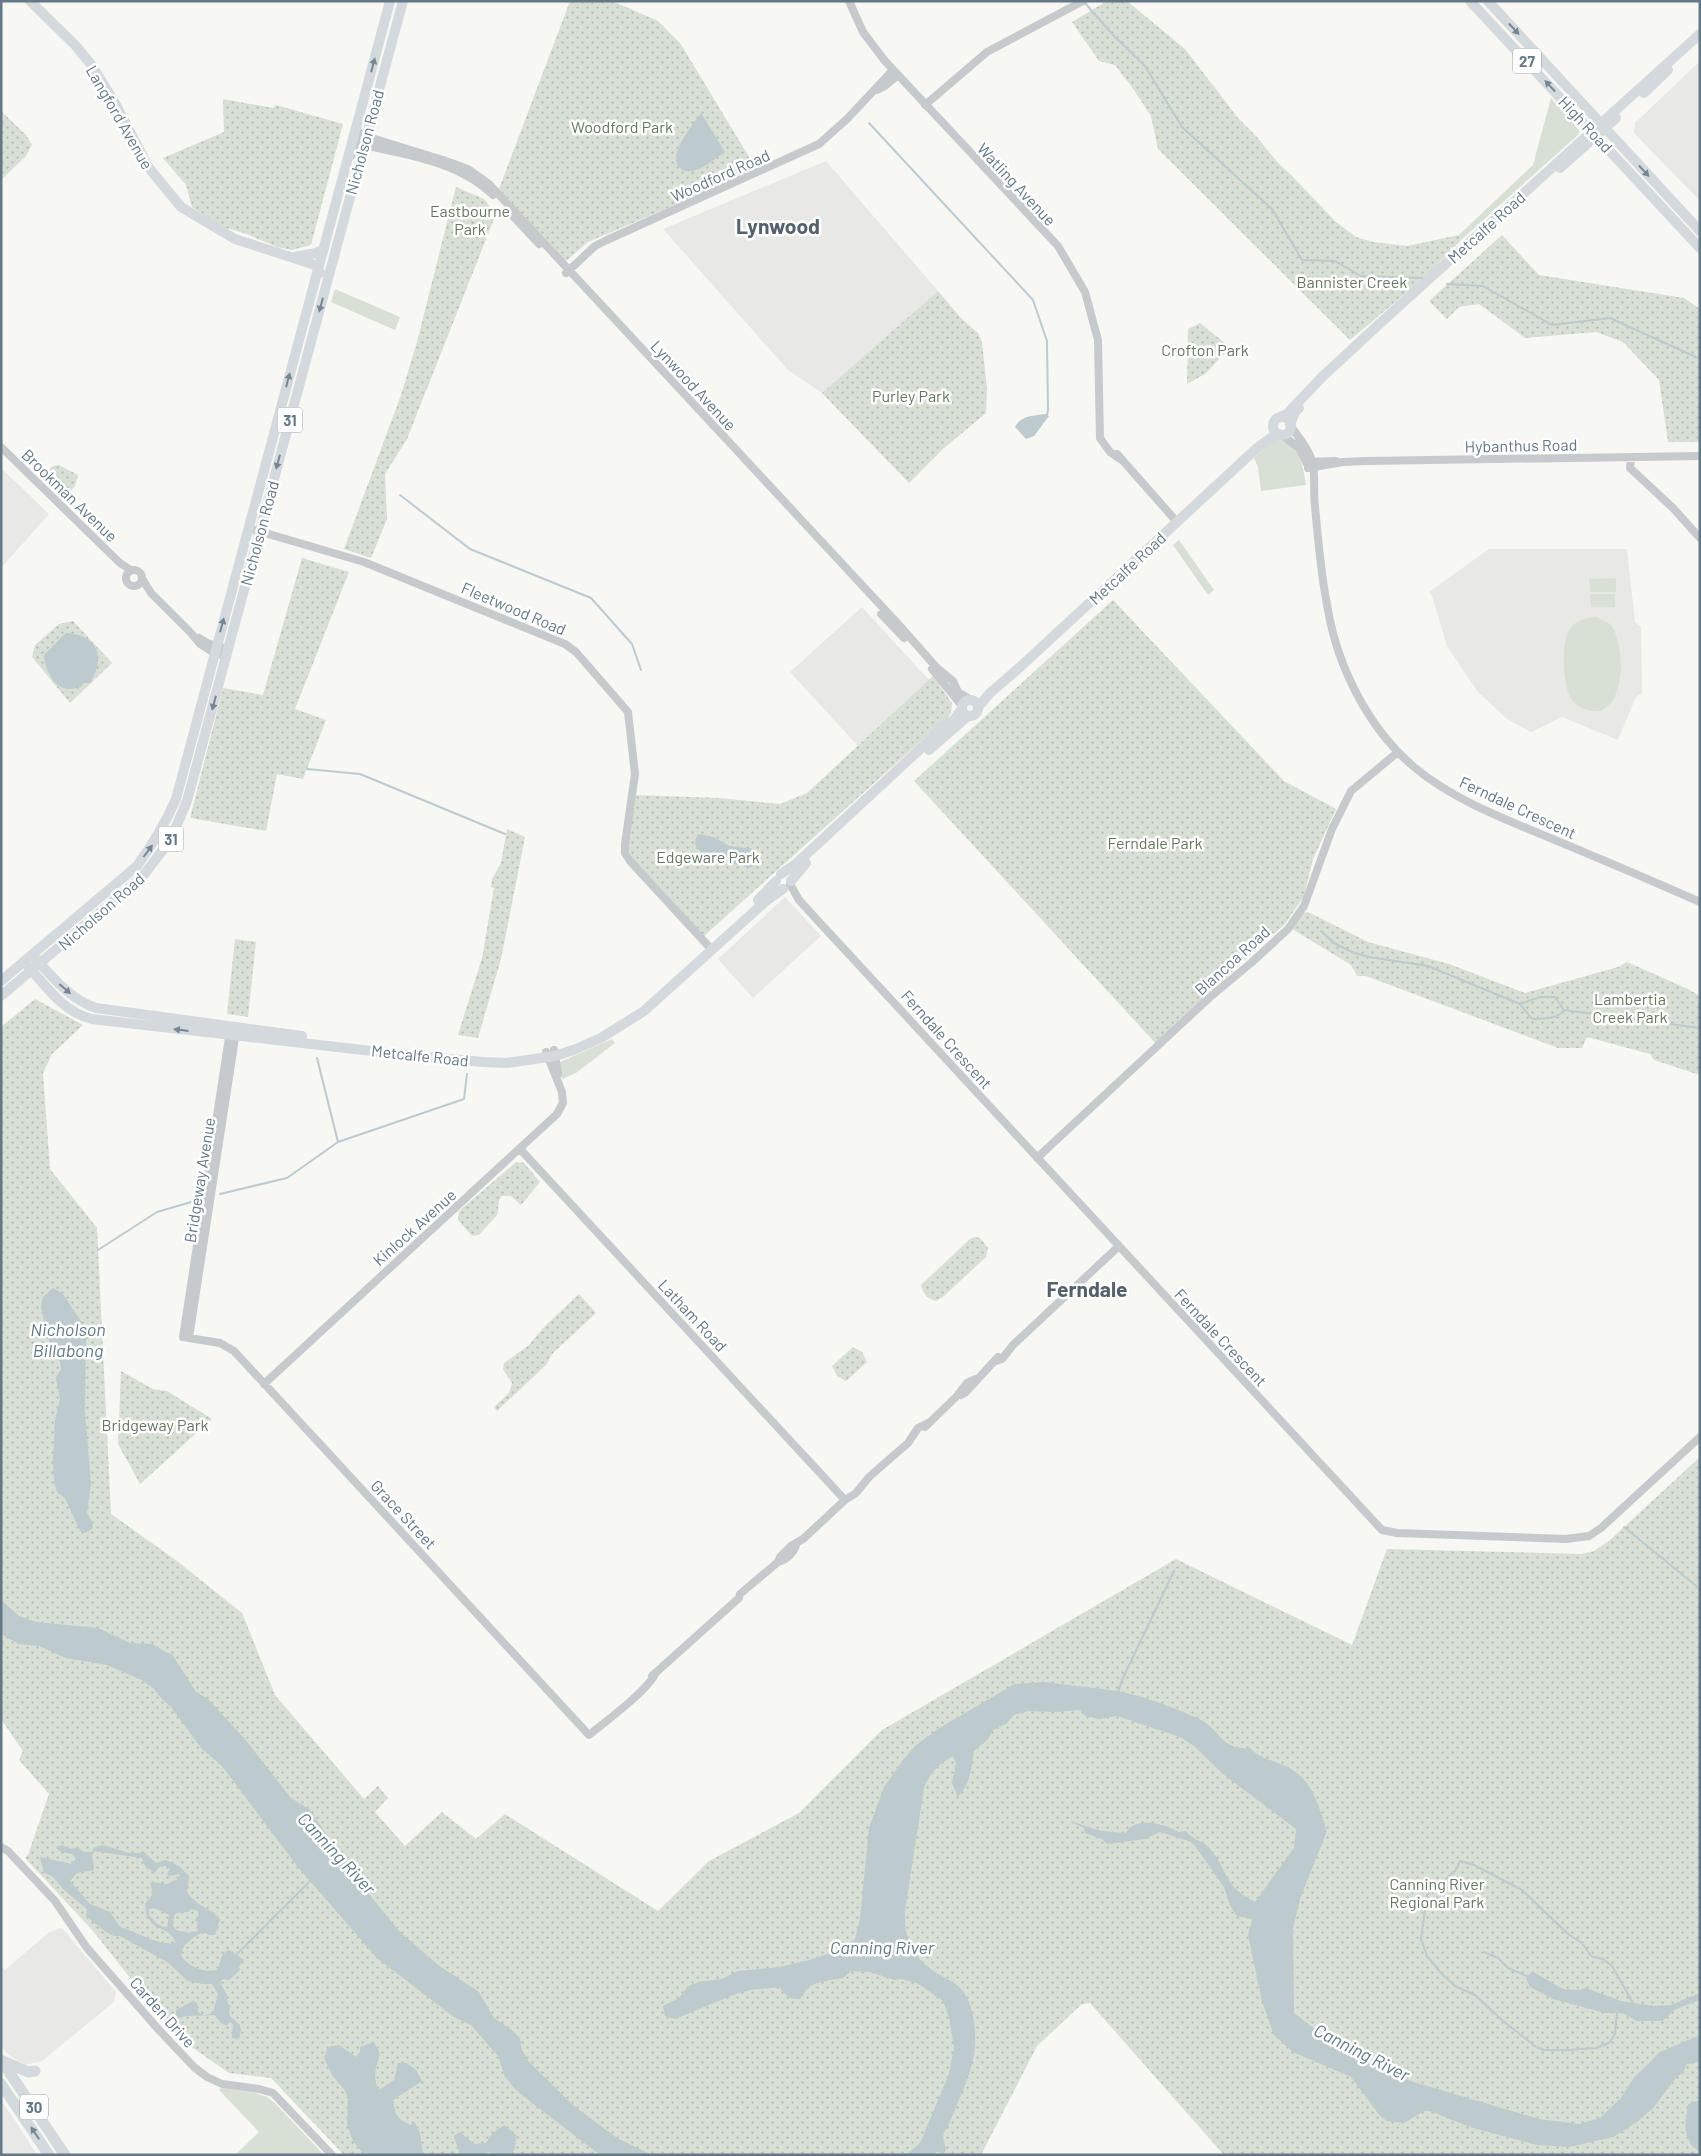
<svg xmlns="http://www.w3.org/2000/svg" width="1701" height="2156" font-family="Barlow,sans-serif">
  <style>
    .built { fill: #e8e8e7 }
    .grass { fill: #d8dfd4 }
    .park { fill: url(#park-dots) }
    .water { fill: #bdcace; fill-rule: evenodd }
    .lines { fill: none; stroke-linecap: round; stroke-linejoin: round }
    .stream { stroke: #bdcace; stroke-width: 2 }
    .minor { stroke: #c6cacd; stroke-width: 8 }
    .major { stroke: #d4d9dd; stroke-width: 10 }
    .highway { stroke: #d4d9dd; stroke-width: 11 }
    .oneway { fill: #758793 }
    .labels { text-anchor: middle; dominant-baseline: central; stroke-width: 5; stroke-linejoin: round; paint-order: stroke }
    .shield { fill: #fff; stroke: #92a0aa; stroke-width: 1 }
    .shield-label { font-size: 15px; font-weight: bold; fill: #647886 }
    .street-label { font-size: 16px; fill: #647886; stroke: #fff }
    .park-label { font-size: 16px; fill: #65785f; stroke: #fff }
    .water-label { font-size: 18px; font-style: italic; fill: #5f7b83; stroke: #fff }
    .district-label { font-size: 21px; font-weight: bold; fill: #52616b; stroke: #fff }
  </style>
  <defs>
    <pattern id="park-dots" width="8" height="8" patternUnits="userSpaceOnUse" patternTransform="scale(1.25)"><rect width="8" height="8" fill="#d8dfd4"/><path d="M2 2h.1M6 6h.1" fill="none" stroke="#b3bab2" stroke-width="1.8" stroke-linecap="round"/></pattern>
  </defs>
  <rect width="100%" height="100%" fill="#f7f7f3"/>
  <!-- built -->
  <path class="built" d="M1700,61V201L1634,133L1635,123Z
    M826,161L938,291L822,393L788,370L663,229Z
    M1,468L49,514L1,568Z
    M1489,549H1627L1635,622L1641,627L1642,693L1636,697L1618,740L1562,717L1531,732L1507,719L1477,691L1447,646L1432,596L1429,592Z
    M862,607L929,680L858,746L790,672Z
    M785,897L821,936L753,998L718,959Z
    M60,1928L63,1929L116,1992L114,2002L42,2061L24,2065L8,2054L1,2046V1966L5,1970L48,1933Z
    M1,2100L14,2119L37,2155H1Z"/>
  <!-- grass -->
  <path class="grass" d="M1551,98L1579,130V134L1462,239L1459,235L1533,165Z
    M335,289L400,317L395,330L331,302Z
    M1279,438C1300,446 1303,465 1306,485L1261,491L1258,467L1254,458L1270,443Z
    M1179,540L1214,590L1208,595L1173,545Z
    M1616,578V592H1590L1589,579Z
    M1590,594H1615V607H1591Z
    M1596,617C1600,619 1606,621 1610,624C1626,642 1627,715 1592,711C1585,710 1577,706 1572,700C1562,687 1560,639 1572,626C1579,619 1587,618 1596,617Z
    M612,1039L615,1043L576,1073L562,1079L558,1063Z
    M221,2088L255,2093L267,2097L275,2103L324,2155H235L259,2132L219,2090Z"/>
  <!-- park -->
  <path class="park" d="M570,1H612L658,21L680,43L757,170L588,242L565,262L499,189Z
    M1107,1H1127L1185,49L1238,118L1257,137L1277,162L1292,176L1336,222L1356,237L1373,242L1407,246L1459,235L1462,239C1429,277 1388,307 1350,340L1158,149L1151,116L1132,87L1115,65L1099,61L1072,22Z
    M223,99L273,108L276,105L343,124L311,245L292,250L277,247L244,233L222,227L192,207L186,185L163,158L224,132Z
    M1,111L26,135L32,145L26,156L1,180Z
    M456,187L484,199L496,214L407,439L385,474L387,519L371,558L344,549L401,395L417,342Z
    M1502,235L1539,275L1684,298L1700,309V442H1668L1659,380L1623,342L1596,332L1525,338L1479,304L1459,307L1447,319L1429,301Z
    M938,291L961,318L978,333L982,342L987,389L986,413L943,449L909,483L822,393Z
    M1200,323L1226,344L1225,353L1205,374L1187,384L1188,329Z
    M59,465L78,475L75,486L67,496H61L46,481L45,473L53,466Z
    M302,558L349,572L295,709L326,720L303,779L277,774L266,831L190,818L223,688L263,695Z
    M1113,600L1284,781L1336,809L1313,859L1304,896L1285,924L1238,966L1158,1046L914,781Z
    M73,621L112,663L70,703L32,657L35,645L59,624Z
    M933,676L952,703L951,714L704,936L634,861L629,851L628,843L636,795L719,798L780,804L807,793Z
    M507,829L525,837L501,959L478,1038L458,1035L482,958L494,888L491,887L492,879L501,863Z
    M1308,912L1368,942L1449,964L1525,993L1618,967L1627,962L1688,989L1700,996V1075L1654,1060L1650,1054L1587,1037L1582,1048H1558L1366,976H1357L1351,965L1289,927L1298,914Z
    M235,939L256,942L248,1017L227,1014Z
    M35,999L83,1025L52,1054L43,1073L50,1169L97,1228L111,1514L177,1561L242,1613L275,1695L364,1799L378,1786L388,1798L375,1812L405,1846L442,1812L476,1839L505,1814L658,1911L709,1861L799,1813L882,1730L1176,1559L1352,1645L1387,1549L1581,1554L1594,1551L1610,1540L1700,1457V2155H1224L1090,2003L1082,2004L1037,2046L981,2155H344L271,2078L229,2073L177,2037L93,1931L25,1858L28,1855L49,1794L19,1760L23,1751L1,1719V1027Z
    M516,1162L524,1163L540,1182L521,1205L511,1196H502C496,1202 500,1208 497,1215L479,1235L472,1236L458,1220L459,1211Z
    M975,1237L980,1238L988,1248L986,1257L943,1297L936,1301C929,1300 922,1293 921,1285L970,1239Z
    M579,1294L596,1313L553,1353L546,1365L497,1411L494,1407L509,1393L512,1383L503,1369L504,1363L528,1346L544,1327Z
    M853,1347L862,1352L867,1362L846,1381L837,1376L832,1366Z
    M121,1371L153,1389L167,1391L212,1419L140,1484L118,1444Z"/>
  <!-- water -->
  <path class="water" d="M701,113L725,152C717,157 708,165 699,169C693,171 685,173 680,168C666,156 694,123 701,113Z
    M1045,414L1049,416L1034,436L1026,439L1015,427C1021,415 1033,416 1045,414Z
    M66,633C98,635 106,657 90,683H84L80,687C75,688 69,690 64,688C52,685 44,665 44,655Z
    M699,834L713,837L730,846L753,849L758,859L756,865L750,868L703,856L695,844L696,838Z
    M53,1288L63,1294L82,1323L86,1335L85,1412L91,1483L87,1513L92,1522L93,1528L85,1533L80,1531L65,1498L57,1492L54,1482L53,1464L55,1420L60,1399L56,1378L61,1369L60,1362L52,1350L46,1331L41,1307L43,1297Z
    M1,1600L19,1616L36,1622L98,1628L130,1643L152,1644L167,1653L172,1654L196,1692L208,1699L244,1738L291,1798L309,1809L364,1888L399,1931L438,1965L479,1992L494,2018L513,2031L520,2038L522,2050L529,2062L574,2106L617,2138L652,2155H600L518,2092L505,2077L498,2056L471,2025L454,2017L377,1958L297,1866L222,1766L201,1748L171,1707L162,1699L153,1688L142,1680L107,1665L66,1658L39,1646L19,1644L1,1634Z
    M1045,1682C1069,1686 1094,1687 1117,1691C1144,1696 1172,1707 1197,1718C1221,1728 1220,1751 1250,1748C1261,1760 1278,1761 1291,1769C1314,1782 1319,1809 1327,1831L1301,1896L1293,1928L1294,2013L1341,2049L1390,2075L1539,2119L1579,2124L1600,2118L1621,2098L1633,2079L1660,2052L1700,2035V2062L1687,2064L1683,2072L1675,2079L1653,2108L1637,2122L1613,2137L1569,2147L1537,2145L1470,2127L1430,2111H1424L1404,2123L1387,2121L1380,2116L1351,2077L1293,2052L1274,2035L1262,2001L1248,1935L1252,1919L1237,1916L1230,1905L1224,1887L1192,1842L1160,1832L1145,1839L1107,1844L1102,1839L1085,1833L1084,1828L1071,1822C1081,1823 1086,1827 1095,1829C1105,1832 1115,1832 1125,1833C1128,1830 1131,1826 1135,1825C1146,1819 1169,1826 1179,1832L1186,1831C1193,1840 1203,1841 1210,1849C1230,1873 1222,1885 1255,1902L1294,1848L1296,1829L1223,1774L1194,1746L1180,1737L1117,1716L1099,1719L1085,1716L1080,1710L1054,1712L1028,1711L1014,1715L1007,1723L993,1730L988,1739L974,1751C971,1769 971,1783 958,1797L952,1783L956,1763L953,1756C938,1765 930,1772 924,1788L905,1911C904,1937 910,1954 932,1970C940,1976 951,1980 958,1986C975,2001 977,2034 974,2055C969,2080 957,2103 948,2127C940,2135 944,2140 946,2150L944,2153L936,2152L934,2155H906L920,2143L949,2074L954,2047L949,2017L943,2001L917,1983L901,1979L895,1980L870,1972L851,1971L843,1978C836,1979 812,1982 807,1989C804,1992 804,1995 800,1999L789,1998L779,1987L750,1990L733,1995L675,2019L665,2016L663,2006L679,1998L688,1986L699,1982L722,1979L738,1971L780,1967L813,1959L839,1950L855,1939L860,1919L869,1828L884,1787L903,1760L915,1746L941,1727L1015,1684Z
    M62,1845L71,1849L78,1847L83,1852H92L94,1870L77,1873L70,1881L90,1904L110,1912L120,1927C138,1932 158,1946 176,1943C169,1923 147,1935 145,1904L153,1894L150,1882L167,1884L178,1879L180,1874L169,1876L167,1874L170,1869L166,1866L159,1867L155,1873L145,1866L142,1858L93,1851V1848L103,1845L129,1853H145L156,1863L166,1860L179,1866L189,1876L187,1892C196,1906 210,1908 220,1919L215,1935H209L203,1932C192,1939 183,1942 181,1956C190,1967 203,1973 217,1970C222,1962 219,1954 229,1950L244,1960L239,1967L240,1970L229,1980L223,1979L220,1982L227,1995L228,2004L231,2006C226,2017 233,2018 240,2025L241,2031L239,2039L232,2038L233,2022H230L226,2026L220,2022L215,2015L186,2016L180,2018L176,2015V2010L193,2001L197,2003L198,2012L204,2015L213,2013L218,1994L212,1984H203L188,1981L167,1962L120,1936H114L106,1932L86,1916L87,1909L63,1889L52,1876L44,1873L40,1857L71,1864L76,1859L72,1854L59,1851L57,1847ZM154,1908L169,1915L167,1928L157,1924L149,1915V1909ZM191,1909L198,1911L199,1917L194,1920L197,1922L198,1931L189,1933L176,1930L173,1926L174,1916L176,1913L188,1912Z
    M1531,1973H1535L1563,1989L1577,1990L1586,1988L1621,2001L1654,2006L1671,2005L1700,1993V2000L1676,2009L1662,2021H1637L1623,2013H1605L1553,1999L1530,1987L1526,1978Z
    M374,2042L380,2054C376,2066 372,2078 379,2090L394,2080L398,2063H406L416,2070L422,2081L393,2100C395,2115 397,2119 411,2125L415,2123L420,2133L423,2155H373L362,2152L353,2141L347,2125L348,2098L344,2089L332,2075L324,2058L328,2047L339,2045L356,2057L360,2052V2047Z
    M1700,2100V2152L1691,2145L1687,2136L1685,2126L1688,2104Z
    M504,2125L516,2135L515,2149L509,2155H496L488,2152L483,2155H460L454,2136L460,2132L474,2144L486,2143L492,2134Z"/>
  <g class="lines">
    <!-- stream -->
    <path class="stream" d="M1085,3L1113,35L1145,66L1182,127L1272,209L1302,260L1335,261L1361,276L1423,278
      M869,123L1033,300L1047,341L1048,410L1047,415
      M1447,284L1483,286L1552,325L1610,318L1700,359
      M400,495L470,549L591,598L632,644L641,670
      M307,769L360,774L505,834
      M1321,931L1334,943L1352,952L1369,957L1428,966L1520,1004L1540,997H1555L1564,1010
      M1520,1004L1532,1019C1544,1018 1557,1020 1564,1010
      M1564,1010L1700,1028
      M317,1058L338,1142
      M220,1194L287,1178L338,1142L464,1099L467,1074
      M98,1250L157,1212L198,1200
      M1624,1527L1700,1589
      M1118,1693L1122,1680L1174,1571
      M1484,1952L1498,1958L1508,1968L1527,1976
      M235,1956L311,1880
      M1617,2013L1615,2034L1609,2043L1596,2048L1567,2050H1544L1536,2047L1502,2020L1475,1995L1455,1986L1442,1974L1427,1956L1421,1939L1427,1895L1455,1871L1460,1861L1474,1865L1522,1890L1568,1934L1582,1943L1591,1956L1603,1959L1612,1966L1633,2003"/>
    <!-- minor -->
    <path class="minor" d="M849,1L863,32L885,61L1058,246L1085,292L1098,340L1100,438L1110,452L1120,459
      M877,90L885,86L898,75
      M925,105L987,52L1083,1
      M356,128L365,141L373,147C415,156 461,164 493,195
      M351,156L359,143L375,139L443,160L468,169L489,184L900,626L936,667L953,681L958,692L971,700
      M513,216L539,244
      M566,273L595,246L607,240L819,144L847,119L893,70
      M1290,425C1298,437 1308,447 1312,461C1316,475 1313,491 1315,506C1318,541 1321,576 1328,610C1338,668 1369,729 1414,767C1451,798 1499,817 1543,835C1596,857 1648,879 1700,902
      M1281,434L1299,448L1307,464
      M1,447L120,563L131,570
      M1117,454L1177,522
      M1631,458L1630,468L1673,508L1700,538
      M1307,462L1336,461
      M1308,468L1343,462L1365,461L1700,456
      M248,528L364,562L565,644L576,652L628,712L635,774L625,844V853L630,861L712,950
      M126 578a8 8 0 1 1 16 0a8 8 0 1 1-16 0Z
      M143,580L151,593L191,633L200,644L214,653L226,656
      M881,614L904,638
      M199,638L207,643L228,649
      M932,669L962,706
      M790,884L799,900L820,923L1382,1530L1397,1533L1566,1539L1589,1536L1601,1528L1700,1437
      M230,1031L183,1337L220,1343L234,1351L589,1735C605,1722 647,1691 655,1674
      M554,1050L558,1074
      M520,1149L845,1500
      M1037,1158L1209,998L1251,963L1288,929L1304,906L1332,829L1351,791L1398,752
      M189,1338L236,1032
      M996,1361L1002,1359L1013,1345L1119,1246
      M264,1384L557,1114L563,1103L562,1092L546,1052
      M961,1395L965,1393L998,1357
      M925,1427L957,1396L967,1383L976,1379
      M778,1562C786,1560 794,1553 796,1545
      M652,1676L739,1598L740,1594L778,1562L780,1557L791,1546L803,1539L845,1500L856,1493L869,1477L908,1443L918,1428L928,1423
      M1,1847L8,1851L55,1901L87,1948L159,2030L194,2067L207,2077L222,2084L259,2089L273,2093L332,2155"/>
    <!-- major -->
    <path class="major" d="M30,1L76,46L93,67L115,103L149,168L181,207L235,239L315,265L320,273
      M1470,1L1700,248
      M1488,1L1700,231
      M1644,93L1668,70
      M1560,168L1616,118
      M295,257L316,253L324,249
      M1280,417L1287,414L1322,377L1388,316L1700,34
      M1273 426a9 9 0 1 1 18 0a9 9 0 1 1-18 0Z
      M1290,424L1295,412L1299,408
      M962 708a8 8 0 1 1 16 0a8 8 0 1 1-16 0Z
      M978,707L990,693L1019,668L1257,448L1272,437L1279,434
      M929,750L968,716
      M781,874L797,863L932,738L940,727L954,720L962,709
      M791,881L806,863
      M758,900L776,881
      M35,958C53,978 70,999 96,1008L302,1036
      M28,966C47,987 63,1012 92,1019L398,1054L483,1062L507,1063L555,1056L576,1049L601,1038L644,1011L766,901L783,889
      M1,981L137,866C153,844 165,824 176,799L390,1
      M1,996L143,876L171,839L187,801L403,1"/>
    <!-- highway -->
    <path class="highway" d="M1,2060L65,2155
      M3,2061L28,2072L35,2071
      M1,2084L49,2155"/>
  </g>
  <!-- one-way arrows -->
  <defs><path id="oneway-solid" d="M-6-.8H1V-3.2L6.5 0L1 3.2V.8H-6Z" transform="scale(1.25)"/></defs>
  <g class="oneway">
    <use href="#oneway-solid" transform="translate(1514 29) rotate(47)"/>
    <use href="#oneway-solid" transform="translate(373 65) rotate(-75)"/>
    <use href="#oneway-solid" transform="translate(1550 86) rotate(-133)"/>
    <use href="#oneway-solid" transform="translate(1644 171) rotate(47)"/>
    <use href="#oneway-solid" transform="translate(321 305) rotate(105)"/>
    <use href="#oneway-solid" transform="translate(288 380) rotate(-75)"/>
    <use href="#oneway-solid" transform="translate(278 462) rotate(105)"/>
    <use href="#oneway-solid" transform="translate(222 625) rotate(-75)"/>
    <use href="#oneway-solid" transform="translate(214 703) rotate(105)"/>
    <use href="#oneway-solid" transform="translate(148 851) rotate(-53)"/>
    <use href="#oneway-solid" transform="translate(65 989) rotate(41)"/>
    <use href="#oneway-solid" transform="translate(181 1030) rotate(-173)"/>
    <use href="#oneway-solid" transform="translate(35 2133) rotate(-124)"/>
  </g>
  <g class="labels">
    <!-- shield labels -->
    <g class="shield">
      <rect x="1513" y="48.5" width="28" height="25" rx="4"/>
      <rect x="277.5" y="407.5" width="25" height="25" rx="4"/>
      <rect x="158.5" y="826.5" width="25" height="25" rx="4"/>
      <rect x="20" y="2094.5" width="28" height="25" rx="4"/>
    </g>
    <g class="shield-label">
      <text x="1527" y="61">27</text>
      <text x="290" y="420">31</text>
      <text x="171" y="839">31</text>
      <text x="34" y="2107">30</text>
    </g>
    <!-- street labels -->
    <g class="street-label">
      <text transform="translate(120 117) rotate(60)">Langford Avenue</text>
      <text transform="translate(1586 124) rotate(47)">High Road</text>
      <text transform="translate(364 142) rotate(-75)">Nicholson Road</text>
      <text transform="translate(720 175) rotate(-24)">Woodford Road</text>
      <text transform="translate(1017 184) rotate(47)">Watling Avenue</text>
      <text transform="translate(1486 227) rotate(-42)">Metcalfe Road</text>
      <text transform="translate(694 385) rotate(47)">Lynwood Avenue</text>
      <text transform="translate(1521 445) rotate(-1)">Hybanthus Road</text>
      <text transform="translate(70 495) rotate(44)">Brookman Avenue</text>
      <text transform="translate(259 533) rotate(-75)">Nicholson Road</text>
      <text transform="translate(1127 568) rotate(-43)">Metcalfe Road</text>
      <text transform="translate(514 608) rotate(23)">Fleetwood Road</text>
      <text transform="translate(1518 807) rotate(25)">Ferndale Crescent</text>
      <text transform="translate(101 911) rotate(-41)">Nicholson Road</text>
      <text transform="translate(1232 960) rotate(-42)">Blancoa Road</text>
      <text transform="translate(947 1039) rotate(48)">Ferndale Crescent</text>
      <text transform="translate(420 1055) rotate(6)">Metcalfe Road</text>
      <text transform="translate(199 1180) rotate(-81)">Bridgeway Avenue</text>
      <text transform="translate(414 1227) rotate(-42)">Kinlock Avenue</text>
      <text transform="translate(693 1315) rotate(47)">Latham Road</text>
      <text transform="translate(1221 1337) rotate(47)">Ferndale Crescent</text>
      <text transform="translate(404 1514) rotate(47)">Grace Street</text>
      <text transform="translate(163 2012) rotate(48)">Carden Drive</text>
    </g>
    <!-- park labels -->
    <g class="park-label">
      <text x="622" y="126">Woodford Park</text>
      <text x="470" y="210">Eastbourne<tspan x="470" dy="18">Park</tspan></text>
      <text x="1352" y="281">Bannister Creek</text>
      <text x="1205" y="349">Crofton Park</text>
      <text x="911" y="395">Purley Park</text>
      <text x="1155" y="842">Ferndale Park</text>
      <text x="708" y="856">Edgeware Park</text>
      <text x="1630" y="998">Lambertia<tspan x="1630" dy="18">Creek Park</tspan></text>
      <text x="155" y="1424">Bridgeway Park</text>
      <text x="1437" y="1883">Canning River<tspan x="1437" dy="18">Regional Park</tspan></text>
    </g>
    <!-- water labels -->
    <g class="water-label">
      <text x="68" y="1329">Nicholson<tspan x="68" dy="21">Billabong</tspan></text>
      <text transform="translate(337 1853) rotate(47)">Canning River</text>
      <text x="882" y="1947">Canning River</text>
      <text transform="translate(1362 2052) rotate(27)">Canning River</text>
    </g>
    <!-- district labels -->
    <g class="district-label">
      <text x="778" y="225">Lynwood</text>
      <text x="1087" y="1288">Ferndale</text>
    </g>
  </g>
  <!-- border -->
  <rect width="1701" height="2156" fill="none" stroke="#647886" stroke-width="5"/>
</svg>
